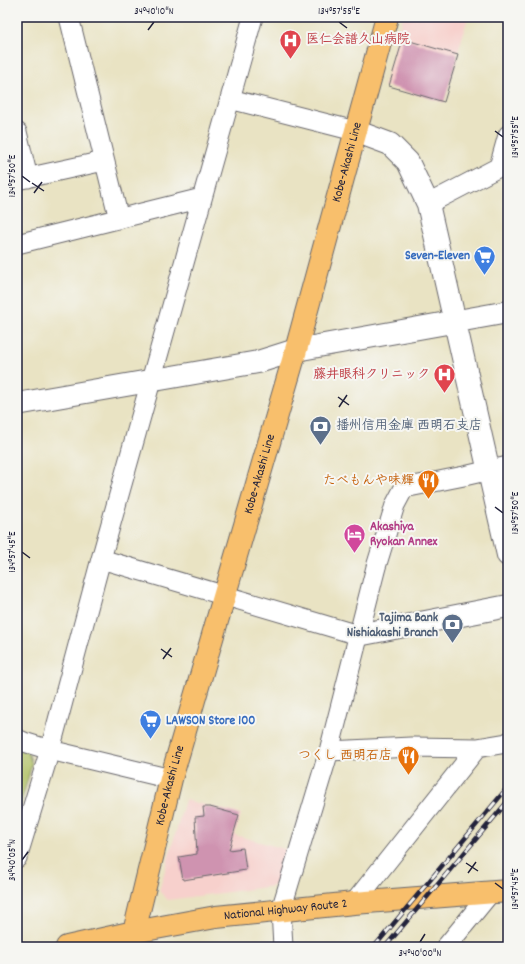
<svg xmlns="http://www.w3.org/2000/svg" width="525" height="964" font-family="Dekko,'Klee One',sans-serif">
  <style>
    .built { fill: #f7d0cc }
    .green { fill: #aebf62; stroke: #68704e }
    .building { fill: #cf93b0 }
    .lines { fill: none; stroke-linecap: round; stroke-linejoin: round }
    .minor-casing { stroke: #68666b; stroke-width: 21 }
    .tertiary-casing { stroke: #68666b; stroke-width: 24 }
    .primary-casing { stroke: #68666b; stroke-width: 24 }
    .trunk-casing { stroke: #68666b; stroke-width: 24 }
    .minor { stroke: #fff; stroke-width: 19 }
    .tertiary { stroke: #fff; stroke-width: 22 }
    .primary { stroke: #f8bf6c; stroke-width: 22 }
    .trunk { stroke: #f8bf6c; stroke-width: 22 }
    .rail-casing { stroke: #22223b; stroke-width: 4.5 }
    .rail { stroke: #f6f6f2; stroke-width: 3; stroke-dasharray: 9; stroke-linecap: butt }
    .ticks { fill: none; stroke: #22223b; stroke-width: 1.5 }
    .labels { text-anchor: middle; dominant-baseline: central; stroke-width: 4; stroke-linejoin: round; paint-order: stroke }
    .health-label { font-size: 13px; font-weight: bold; fill: #be3a42; stroke: #f6f6f2; text-anchor: start }
    .street-label { font-size: 13px; fill: #22223b; stroke: #f6f6f2 }
    .shop-label { font-size: 13px; font-weight: bold; fill: #366cbe; stroke: #f6f6f2; text-anchor: end }
    .service-label { font-size: 13px; font-weight: bold; fill: #4e5e75; stroke: #f6f6f2; text-anchor: start }
    .food-label { font-size: 13px; font-weight: bold; fill: #c56008; stroke: #f6f6f2; text-anchor: end }
    .hotel-label { font-size: 13px; font-weight: bold; fill: #b23c85; stroke: #f6f6f2; text-anchor: start }
    .neatline { fill: none; stroke: #22223b; stroke-width: 1.5 }
    .ticks-label { font-size: 10px; text-anchor: middle; fill: #22223b }
  </style>
  <rect width="100%" height="100%" fill="#f6f6f2"/>
  <filter id="ink" filterUnits="userSpaceOnUse"><feTurbulence type="fractalNoise" baseFrequency=".025" numOctaves="2"/><feDisplacementMap in="SourceGraphic" scale="8" xChannelSelector="R" yChannelSelector="G"/><feConvolveMatrix kernelMatrix="1 2 1 2 8 2 1 2 1" color-interpolation-filters="sRGB"/></filter>
  <filter id="wash" filterUnits="userSpaceOnUse"><feTurbulence type="fractalNoise" baseFrequency=".012" numOctaves="4" result="noise"/><feDisplacementMap in="SourceGraphic" scale="16" xChannelSelector="R" yChannelSelector="G"/><feGaussianBlur stdDeviation="0.9" result="paint"/><feColorMatrix in="noise" values="0 0 0 0 0 0 0 0 0 0 0 0 0 0 0 0 0 1.4 0 .05"/><feComposite in="paint" operator="in"/></filter>
  <g filter="url(#wash)">
    <rect width="100%" height="100%" fill="#e9e3c3"/>
    <!-- built -->
    <path class="built" d="M403,17H468L444,102L384,86Z
      M185,800L241,814L235,835L288,850L280,879L274,886L168,900L159,891Z"/>
    <!-- green -->
    <path class="green" d="M17,747L28,752L32,764L17,818Z"/>
    <g id="blocks">
      <!-- building -->
      <path class="building" d="M403,39L458,55L444,102L389,86Z
        M203,807H210L239,815L229,850L243,848L246,870L183,880L179,857L197,854L195,817L204,816Z"/>
    </g>
  </g>
  <g filter="url(#ink)">
    <use href="#blocks" fill-opacity="0" stroke="#68666b" stroke-width="1"/>
    <g class="lines">
      <defs>
        <path id="minor" d="M69,17L119,219
          M230,99L355,131
          M17,132L28,178
          M17,180L104,161
          M428,204L499,167L508,135
          M17,244L202,198
          M101,559L253,17
          M17,739L24,742L50,750L171,779
          M329,751L411,747L477,748L507,743L508,742
          M17,858L50,750L101,559L358,635
          M354,903L477,748
          M283,947L281,910L329,751L376,567L395,505L404,488L464,476L508,466
          M446,947L491,892"/>
        <path id="tertiary" d="M355,131L390,144L408,162L428,204L508,555
          M17,404L258,362L296,350L508,312
          M358,635L508,606"/>
        <g id="primary">
          <path id="s1" d="M134,932L171,779L296,350L387,17"/>
        </g>
        <g id="trunk">
          <path id="s2" d="M67,947L134,932L216,917L354,903L508,891"/>
        </g>
      </defs>
      <!-- minor casing -->
      <use href="#minor" class="minor-casing"/>
      <!-- tertiary casing -->
      <use href="#tertiary" class="tertiary-casing"/>
      <!-- primary casing -->
      <use href="#primary" class="primary-casing"/>
      <!-- trunk casing -->
      <use href="#trunk" class="trunk-casing"/>
      <!-- minor -->
      <use href="#minor" class="minor"/>
      <!-- tertiary -->
      <use href="#tertiary" class="tertiary"/>
      <!-- primary -->
      <use href="#primary" class="primary"/>
      <!-- trunk -->
      <use href="#trunk" class="trunk"/>
      <defs>
        <path id="rail" d="M374,947L508,787
          M385,947L508,801"/>
      </defs>
      <!-- rail casing -->
      <use href="#rail" class="rail-casing"/>
      <!-- rail -->
      <use href="#rail" class="rail"/>
    </g>
  </g>
  <!-- ticks -->
  <path class="ticks" d="M339,22L347,28M148,30L154,22M495,131L503,137M22,176L30,182M32,183L44,191M34,193L42,182M338,397L349,405M339,407L347,395M495,507L503,513M22,552L30,558M161,649L172,657M163,659L171,648M22,860L28,852M466,863L478,871M468,873L476,862M495,883L503,889M420,942L425,934"/>
  <!-- icons -->
  <defs>
    <symbol id="hospital-pin" viewBox="-11 -11 22 30"><path d="M0 17L-7.5 6A9.5 9.5 0 1 1 7.5 6Z" fill="#e0444e" stroke="#f6f6f2"/><path d="M-5-5h3v3.5h4V-5h3V5h-3V1.5h-4V5h-3Z" fill="#fff"/></symbol>
    <symbol id="supermarket-pin" viewBox="-11 -11 22 30"><path d="M0 17L-7.5 6A9.5 9.5 0 1 1 7.5 6Z" fill="#3f7fe0" stroke="#f6f6f2"/><path d="M-6-5.5h2.5l.6 2H6L4.5 2H-2.5L-4.4-4H-6ZM-1.5 3.2a1.3 1.3 0 1 0 .1 0ZM3 3.2a1.3 1.3 0 1 0 .1 0Z" fill="#fff"/></symbol>
    <symbol id="bank-pin" viewBox="-11 -11 22 30"><path d="M0 17L-7.5 6A9.5 9.5 0 1 1 7.5 6Z" fill="#5c6f8a" stroke="#f6f6f2"/><path d="M-6-4H6V4H-6ZM0-2.3a2.3 2.3 0 1 0 0 4.6a2.3 2.3 0 1 0 0-4.6Z" fill="#fff"/></symbol>
    <symbol id="restaurant-pin" viewBox="-11 -11 22 30"><path d="M0 17L-7.5 6A9.5 9.5 0 1 1 7.5 6Z" fill="#e8710a" stroke="#f6f6f2"/><path d="M-5-6h1v4h1v-4h1v4h1v-4h1v5L-1.5 .5V6h-2V.5L-5-1ZM5-6V6H3V1.5H1.5Q1.5-4 5-6Z" fill="#fff"/></symbol>
    <symbol id="hotel-pin" viewBox="-11 -11 22 30"><path d="M0 17L-7.5 6A9.5 9.5 0 1 1 7.5 6Z" fill="#d1479c" stroke="#f6f6f2"/><path d="M-6-4.5h1.5V1H6V5H4.5V3h-9V5H-6ZM-4 0a1.8 1.8 0 1 1 3.6 0ZM.5 0V-2.5h3Q6-2.5 6 0Z" fill="#fff"/></symbol>
  </defs>
  <g fill-rule="evenodd">
    <use href="#hospital-pin" x="278" y="28" width="25" height="34"/>
    <use href="#supermarket-pin" x="472" y="244" width="25" height="34"/>
    <use href="#hospital-pin" x="432" y="362" width="25" height="34"/>
    <use href="#bank-pin" x="308" y="414" width="25" height="34"/>
    <use href="#restaurant-pin" x="416" y="468" width="25" height="34"/>
    <use href="#hotel-pin" x="342" y="522" width="25" height="34"/>
    <use href="#bank-pin" x="440" y="612" width="25" height="34"/>
    <use href="#supermarket-pin" x="138" y="708" width="25" height="34"/>
    <use href="#restaurant-pin" x="396" y="744" width="25" height="34"/>
  </g>
  <g class="labels">
    <!-- health labels -->
    <g class="health-label">
      <text x="306" y="40">医仁会譜久山病院</text>
      <text x="430" y="375" text-anchor="end">藤井眼科クリニック</text>
    </g>
    <!-- street labels -->
    <g class="street-label">
      <text stroke="none"><textPath href="#s1" startOffset="799">Kobe-Akashi Line</textPath></text>
      <text stroke="none"><textPath href="#s1" startOffset="475">Kobe-Akashi Line</textPath></text>
      <text stroke="none"><textPath href="#s1" startOffset="151">Kobe-Akashi Line</textPath></text>
      <text stroke="none"><textPath href="#s2" startOffset="222">National Highway Route 2</textPath></text>
    </g>
    <!-- shop labels -->
    <g class="shop-label">
      <text x="470" y="256">Seven-Eleven</text>
      <text x="166" y="721" text-anchor="start">LAWSON Store 100</text>
    </g>
    <!-- service labels -->
    <g class="service-label">
      <text x="336" y="426">播州信用金庫 西明石支店</text>
      <text x="438" y="618" text-anchor="end">Tajima Bank<tspan x="438" dy="15">Nishiakashi Branch</tspan></text>
    </g>
    <!-- food labels -->
    <g class="food-label">
      <text x="414" y="481">たべもんや味輝</text>
      <text x="392" y="756">つくし 西明石店</text>
    </g>
    <!-- hotel labels -->
    <g class="hotel-label">
      <text x="370" y="527">Akashiya<tspan x="370" dy="15">Ryokan Annex</tspan></text>
    </g>
  </g>
  <!-- margin -->
  <rect width="525" height="964" fill="none" stroke="#f6f6f2" stroke-width="44"/>
  <rect x="22" y="22" width="481" height="920" class="neatline"/>
  <g class="ticks-label">
    <text x="154" y="14">34°40'10"N</text>
    <text x="339" y="14">134°57'55"E</text>
    <text transform="translate(514 137) rotate(-90)" y="4">134°57'55"E</text>
    <text transform="translate(11 176) rotate(-90)" y="4">134°57'50"E</text>
    <text transform="translate(514 513) rotate(-90)" y="4">134°57'50"E</text>
    <text transform="translate(11 552) rotate(-90)" y="4">134°57'45"E</text>
    <text transform="translate(11 860) rotate(-90)" y="4">34°40'05"N</text>
    <text transform="translate(514 889) rotate(-90)" y="4">134°57'45"E</text>
    <text x="420" y="956">34°40'00"N</text>
  </g>
</svg>
